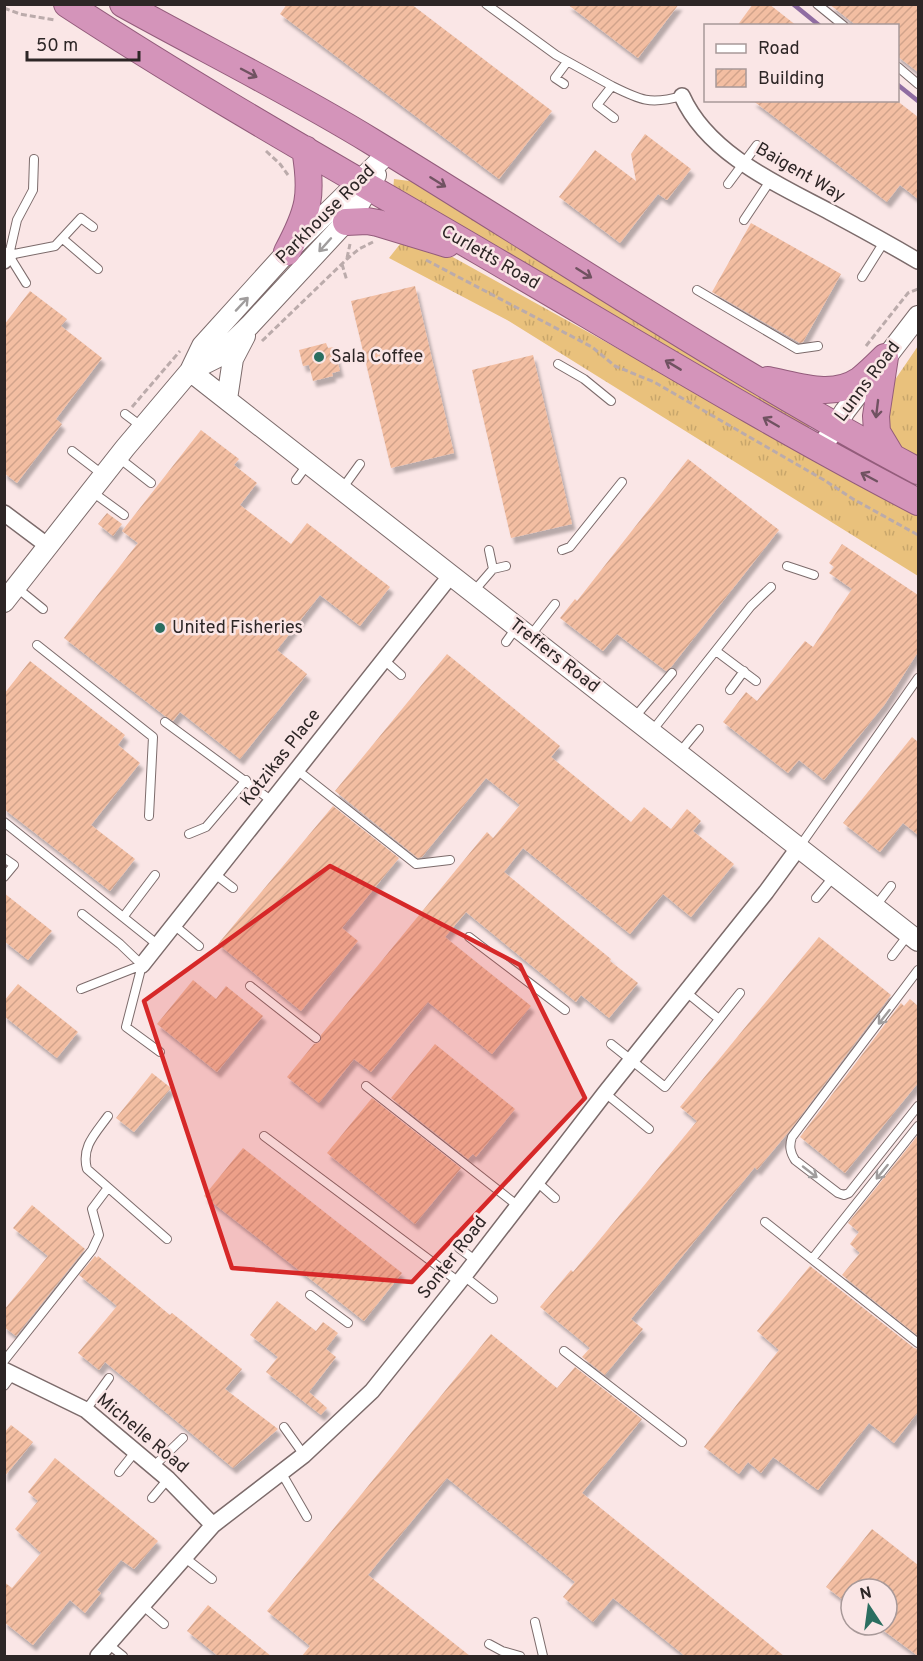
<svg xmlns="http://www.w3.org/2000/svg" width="923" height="1661" font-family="Overpass,sans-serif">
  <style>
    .grass { fill: url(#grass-tufts) }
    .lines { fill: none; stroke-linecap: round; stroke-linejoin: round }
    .stream { stroke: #906da2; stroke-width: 4.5 }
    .building { fill: url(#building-hatch); filter: url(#shadow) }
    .service-casing { stroke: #7c6b6b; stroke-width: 10 }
    .minor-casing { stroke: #7c6b6b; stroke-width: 18 }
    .tertiary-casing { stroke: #7c6b6b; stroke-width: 22 }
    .trunk-casing { stroke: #935c7b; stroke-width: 28 }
    .path { stroke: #bbabab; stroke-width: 3; stroke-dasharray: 6 3; stroke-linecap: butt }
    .service { stroke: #fff; stroke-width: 8 }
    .minor { stroke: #fff; stroke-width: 15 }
    .tertiary { stroke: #fff; stroke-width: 20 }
    .trunk { stroke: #d494ba; stroke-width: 26 }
    .oneway { stroke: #705261 }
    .oneway2 { stroke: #a09d9d }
    .marked { fill: #d62828; fill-opacity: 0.2; stroke: #d62828; stroke-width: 4.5; stroke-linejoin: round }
    .poi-dot { fill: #2a6e60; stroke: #fae6e6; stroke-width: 2 }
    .labels { text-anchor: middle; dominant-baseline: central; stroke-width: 5; stroke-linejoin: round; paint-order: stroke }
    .street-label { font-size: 18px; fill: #2d2626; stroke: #fae6e6 }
    .poi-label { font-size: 18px; fill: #2d2626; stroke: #fae6e6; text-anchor: start }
  </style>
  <defs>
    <pattern id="grass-tufts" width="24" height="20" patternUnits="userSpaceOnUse" patternTransform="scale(1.5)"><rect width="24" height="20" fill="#e9c17c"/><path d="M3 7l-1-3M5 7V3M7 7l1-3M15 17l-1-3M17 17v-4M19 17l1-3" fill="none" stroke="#c8a66b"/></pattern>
    <pattern id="building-hatch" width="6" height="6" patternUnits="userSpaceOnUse" patternTransform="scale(1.5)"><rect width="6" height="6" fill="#f3bea2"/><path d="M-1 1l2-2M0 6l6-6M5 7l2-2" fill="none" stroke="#d1a38b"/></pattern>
    <filter id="shadow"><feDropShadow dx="3.5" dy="6" stdDeviation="1.5" flood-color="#0004"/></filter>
  </defs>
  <rect width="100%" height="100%" fill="#fae6e6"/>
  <!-- grass -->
  <path class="grass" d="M394,179L417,182L810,424L809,428L785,419L393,190Z
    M404,239L440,250L918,515V576L507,320L389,258Z
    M918,346V456L912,455L888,438V390Z"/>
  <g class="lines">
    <!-- stream -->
    <path class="stream" d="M793,4L820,26
      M898,85L918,101"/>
  </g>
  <!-- building -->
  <path class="building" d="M287,4H411L552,111L499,179L280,14Z
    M567,4H679L638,58Z
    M753,4H769L797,26H737Z
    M829,4H918V72L897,56V26H857Z
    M752,100H896L918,117V199L900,185L887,202Z
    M645,134L691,169L667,200L658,194L620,243L559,197L595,150L636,181L631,154Z
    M751,223L841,274L803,342L800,343L712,292Z
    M415,286L454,453L391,468L351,301Z
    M30,291L67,319L61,326L102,358L56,419L62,424L17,483L4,473V325Z
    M326,343L328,348L334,347L340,371L332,373L333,376L313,381L309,365L303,366L299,350Z
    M533,355L572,524L511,538L472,370Z
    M201,430L239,459L234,465L257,483L240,505L291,544L307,523L390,587L360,626L320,595L277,650L307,674L240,759L180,712L173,721L165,716L64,638L138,543L122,531Z
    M688,459L779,530L671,667L666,671L617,634L603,651L560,618L575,599L577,601Z
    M107,513L122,524L113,536L98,524Z
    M842,544L918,595V652L885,704L824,780L799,760L788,773L723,722L746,692L757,701L805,641L813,647L852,589L829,573L834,567L829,563Z
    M447,654L560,746L551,757L631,822L644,807L671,829L687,809L701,821L693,831L734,864L691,917L663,894L630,934L523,848L504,872L611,959L610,961L638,983L609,1018L581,995L576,1002L466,912L445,937L531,1006L492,1054L428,1002L371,1072L354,1059L319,1103L287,1077L314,1044L320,1042L321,1035L487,832L493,838L520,805L486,778L422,857L418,858L335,791Z
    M30,661L125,735L118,745L140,763L91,825L135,859L110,891L4,809V694Z
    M912,737L918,742V835L903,823L880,852L843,823Z
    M333,806L399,858L342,928L358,941L301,1011L218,944Z
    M4,893L52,931L28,960L4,941Z
    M819,937L891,995L791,1129L757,1170L755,1167L631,1319L643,1329L605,1375L582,1357L590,1348L540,1307L571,1270L573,1272L697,1121L680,1107Z
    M193,980L216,999L226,986L263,1016L217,1072L157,1024Z
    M18,984L78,1032L57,1058L4,1016V1001Z
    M910,999L918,1006V1083L845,1173L800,1137L901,1003L904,1006Z
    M435,1044L515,1109L476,1157L473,1154L468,1159L391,1098Z
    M152,1073L171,1088L134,1132L116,1118Z
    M372,1098L461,1168L415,1224L327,1153Z
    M918,1135V1336L842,1275L860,1253L850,1244L859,1232L848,1223Z
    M243,1148L402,1273L364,1321L204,1196Z
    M32,1205L85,1249L16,1336L4,1327V1310L48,1256L13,1228Z
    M95,1256L97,1258L98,1256L170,1315L172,1313L242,1369L225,1389L278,1429L233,1468L105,1362L99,1370L78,1353L117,1306L79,1275Z
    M810,1266L914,1348L918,1349V1412L894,1443L869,1423L818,1490L773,1457L761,1473L748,1462L739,1474L704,1447L779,1350L757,1331Z
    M277,1301L316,1331L323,1322L338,1333L326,1349L336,1357L309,1392L327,1408L321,1415L266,1372L278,1357L250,1335Z
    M491,1334L557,1388L575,1367L642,1419L582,1493L784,1656H685L613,1598L593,1622L563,1597L575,1582L447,1478L368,1575L470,1656H302L310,1646L267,1611Z
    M11,1425L33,1442L4,1477V1433Z
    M55,1458L158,1541L134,1569L121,1560L97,1590L101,1593L85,1613L70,1600L33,1645L4,1622V1582L12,1588L41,1553L15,1529L38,1501L28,1492Z
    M872,1529L918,1565V1656L876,1625H887V1589H851V1606L826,1587Z
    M208,1605L271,1656H218L187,1631Z"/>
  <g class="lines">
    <defs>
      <path id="service" d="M486,4L556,55L612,86
        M817,4L844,26
        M898,67L918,84
        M564,84L555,78L567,62
        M614,118L597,105L612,86C640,100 650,105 682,96
        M728,184L757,145
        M744,220L770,181
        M63,239L98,269
        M8,254L26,283
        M9,255L17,220L33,190L34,159
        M9,255L55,246L81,218L93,227
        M862,277L884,242
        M697,290L797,349L818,346
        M558,364L584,379L611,401
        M125,414L141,426
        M72,451L102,474
        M119,458L151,483
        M296,480L307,465
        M342,489L360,464
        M91,491L124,515
        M562,550L570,547L622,482
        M787,566L814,575
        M493,569L506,566
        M16,587L43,609
        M474,591L493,569L489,550
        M531,635L555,604
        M506,642L516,628
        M37,645L153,737L149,816
        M716,651L756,681
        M383,659L401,675
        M730,690L744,671
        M634,718L672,673
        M165,722L272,801
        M652,731L751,606L771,587
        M679,753L699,729
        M297,770L416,864L450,860
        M4,822L158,945
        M189,834L206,827L246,780
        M800,846L918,678
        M4,858L14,865L4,877
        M215,874L233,888
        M816,898L834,876
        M875,907L891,886
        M82,914L120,944L142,965
        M124,916L155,875
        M174,925L199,946
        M469,937L565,1010
        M892,956L908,935
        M142,965L126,1027L160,1052
        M918,970L792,1137C789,1146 790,1152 795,1160L838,1193L844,1195L849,1193L918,1106
        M250,986L316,1038
        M81,989L142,965
        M686,992L719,1019
        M611,1044L665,1087L740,993
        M366,1086L518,1206
        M605,1093L649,1129
        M108,1116C95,1134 81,1147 87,1169L167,1239
        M264,1136L459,1282
        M537,1182L555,1198
        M765,1222L918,1343
        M459,1248L476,1261
        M812,1259L918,1126
        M464,1276L493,1299
        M310,1295L348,1323
        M564,1351L682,1442
        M4,1361L92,1250L99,1235L92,1209L107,1189
        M4,1386L13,1374
        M86,1410L109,1378
        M284,1427L304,1455
        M154,1466L183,1438
        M119,1472L135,1452
        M281,1472L307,1517
        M152,1498L168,1479
        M184,1557L212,1579
        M142,1605L164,1624
        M535,1622L543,1656
        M108,1644L123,1656
        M489,1644L502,1651L520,1656"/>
      <path id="minor" d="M682,96C708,154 777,184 830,212C860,228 889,244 918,261
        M4,261L9,255
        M4,513L48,546
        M142,965L451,575
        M4,1370L86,1410L168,1479L213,1525
        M98,1656L213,1525L304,1455L372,1391L464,1276L605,1093L766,892L799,847"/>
      <path id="tertiary" d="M190,371L918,941
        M190,371L216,358L250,325L354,213L376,175
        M227,399L233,359L245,336
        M820,450L845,411L918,316
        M4,602L125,448L190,371L202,346L287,252L389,152"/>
      <path id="trunk" d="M67,4C203,93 344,172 484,254C628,338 770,425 918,502
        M123,4C206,50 291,92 371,141C553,252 730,371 918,471
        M346,222L367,221L378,223L447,244
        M287,252C309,211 313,195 305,149
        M885,357L876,416L877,432L892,457
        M768,380C799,386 832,399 860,380C869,373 877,365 885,357"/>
    </defs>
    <!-- service casing -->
    <use href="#service" class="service-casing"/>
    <!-- minor casing -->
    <use href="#minor" class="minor-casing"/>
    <!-- tertiary casing -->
    <use href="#tertiary" class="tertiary-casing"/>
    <!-- trunk casing -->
    <use href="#trunk" class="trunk-casing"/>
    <!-- path -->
    <path class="path" d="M4,8L20,14L55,20
      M266,151L280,164L288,175
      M347,258L350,244
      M426,260L592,347L615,366L654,382L824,480L853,499L918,535
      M342,264L347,281
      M262,341L347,259L359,249L373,242
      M866,346L908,293L918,289
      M132,407L180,351"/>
    <!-- service -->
    <use href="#service" class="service"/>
    <!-- minor -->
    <use href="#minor" class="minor"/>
    <!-- tertiary -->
    <use href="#tertiary" class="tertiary"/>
    <!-- trunk -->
    <use href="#trunk" class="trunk"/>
  </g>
  <!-- one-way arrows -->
  <defs><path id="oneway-shaft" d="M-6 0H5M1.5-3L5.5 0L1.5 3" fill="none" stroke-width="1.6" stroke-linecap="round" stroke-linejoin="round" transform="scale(1.5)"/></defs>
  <g class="oneway">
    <use href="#oneway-shaft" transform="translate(249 73) rotate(28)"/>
    <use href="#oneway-shaft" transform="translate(438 182) rotate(32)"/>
    <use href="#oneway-shaft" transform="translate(584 273) rotate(32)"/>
    <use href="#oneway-shaft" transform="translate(673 365) rotate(-149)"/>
    <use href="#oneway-shaft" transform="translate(877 409) rotate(97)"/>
    <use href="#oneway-shaft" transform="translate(771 422) rotate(-150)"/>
    <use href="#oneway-shaft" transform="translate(869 477) rotate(-152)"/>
  </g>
  <g class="oneway2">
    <use href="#oneway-shaft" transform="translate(325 245) rotate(132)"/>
    <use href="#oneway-shaft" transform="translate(242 304) rotate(-47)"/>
    <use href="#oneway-shaft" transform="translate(884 1017) rotate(128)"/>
    <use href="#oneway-shaft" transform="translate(810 1172) rotate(38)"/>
    <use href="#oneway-shaft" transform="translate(882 1172) rotate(129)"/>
  </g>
  <!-- marked area -->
  <path class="marked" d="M330,866L520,965L585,1098L412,1282L232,1268L144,1001Z"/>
  <!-- markers -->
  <g class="poi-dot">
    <circle cx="319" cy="357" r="6"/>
    <circle cx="160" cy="628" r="6"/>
  </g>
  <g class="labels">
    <!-- street labels -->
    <g class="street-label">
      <text transform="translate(800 173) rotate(30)">Baigent Way</text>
      <text transform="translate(326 215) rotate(-45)">Parkhouse Road</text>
      <text transform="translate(490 258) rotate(30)">Curletts Road</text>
      <text transform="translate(868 382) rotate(-53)">Lunns Road</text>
      <text transform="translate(554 656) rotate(38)">Treffers Road</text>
      <text transform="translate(281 758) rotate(-52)">Kotzikas Place</text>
      <text transform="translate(453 1258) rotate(-52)">Sonter Road</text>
      <text transform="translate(142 1434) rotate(40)">Michelle Road</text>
    </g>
    <!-- poi labels -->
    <g class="poi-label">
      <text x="331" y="357">Sala Coffee</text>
      <text x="172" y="628">United Fisheries</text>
    </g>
  </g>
  <!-- border -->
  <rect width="923" height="1661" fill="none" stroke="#2d2626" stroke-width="12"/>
  <!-- legend -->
  <rect x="704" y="24" width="195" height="78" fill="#fae6e6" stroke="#a89999" stroke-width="1.5"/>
  <rect x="716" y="44" width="30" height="9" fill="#ffffff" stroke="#a89999" stroke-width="1.5"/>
  <text x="758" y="54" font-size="18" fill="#2d2626">Road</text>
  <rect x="716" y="69" width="30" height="18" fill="url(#building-hatch)" stroke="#a89999" stroke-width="1.5"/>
  <text x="758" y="84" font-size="18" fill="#2d2626">Building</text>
  <!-- north arrow -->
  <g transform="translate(869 1607) rotate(347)"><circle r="28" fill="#fae6e6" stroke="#a89999" stroke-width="1.5"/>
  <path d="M0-4.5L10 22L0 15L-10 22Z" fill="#2a6e60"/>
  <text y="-9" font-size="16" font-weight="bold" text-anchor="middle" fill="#2d2626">N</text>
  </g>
  <!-- scale -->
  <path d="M27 51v9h112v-9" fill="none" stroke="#2d2626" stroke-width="3"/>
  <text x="36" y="51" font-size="18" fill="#2d2626" stroke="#fae6e6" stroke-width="4.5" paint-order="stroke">50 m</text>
</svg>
